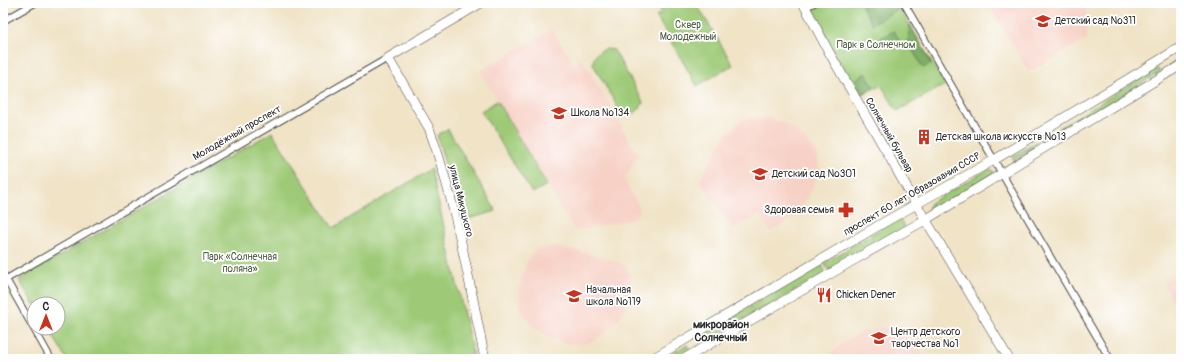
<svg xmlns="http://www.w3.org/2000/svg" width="1184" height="362" font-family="Pangolin,sans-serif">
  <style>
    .built { fill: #f7d1c6 }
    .green { fill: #9eca77; stroke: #647a51 }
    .forest { fill: #7eae68; stroke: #546c4a }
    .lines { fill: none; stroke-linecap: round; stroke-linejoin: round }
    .street-casing { stroke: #494742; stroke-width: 8 }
    .secondary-casing { stroke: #494742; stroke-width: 10 }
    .street { stroke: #fff; stroke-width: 6 }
    .secondary { stroke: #fff; stroke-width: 9 }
    .labels { text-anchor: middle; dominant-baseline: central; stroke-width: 3.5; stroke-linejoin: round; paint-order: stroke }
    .poi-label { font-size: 10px; fill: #2b2b2b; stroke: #fff; text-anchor: start }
    .park-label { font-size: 10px; fill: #4e5b42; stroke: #fff }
    .street-label { font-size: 10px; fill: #2b2b2b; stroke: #fff }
    .neighbourhood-label { font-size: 11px; font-weight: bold; fill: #2b2b2b; stroke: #fff }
  </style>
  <rect width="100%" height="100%" fill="#fff"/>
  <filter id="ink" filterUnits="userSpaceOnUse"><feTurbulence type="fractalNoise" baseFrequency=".025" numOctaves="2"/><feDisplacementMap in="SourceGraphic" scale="8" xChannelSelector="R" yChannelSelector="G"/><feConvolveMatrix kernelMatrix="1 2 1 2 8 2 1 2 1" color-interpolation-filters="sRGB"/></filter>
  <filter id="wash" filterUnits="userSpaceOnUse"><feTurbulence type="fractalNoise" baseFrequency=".012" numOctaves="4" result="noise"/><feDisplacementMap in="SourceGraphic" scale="16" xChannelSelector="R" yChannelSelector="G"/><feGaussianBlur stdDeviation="0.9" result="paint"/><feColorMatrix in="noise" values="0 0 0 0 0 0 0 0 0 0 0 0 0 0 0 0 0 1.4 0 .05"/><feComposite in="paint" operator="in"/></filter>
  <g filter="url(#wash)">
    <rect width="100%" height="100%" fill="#f0e3c6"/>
    <!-- built -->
    <path class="built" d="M988,3H1086L1087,39L1029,72Z
      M552,29L574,64L582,58L638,155L624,179L640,209L638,215L630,220L575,231L480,71Z
      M770,118L783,122L798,133L817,152L819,169L813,187L795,217L770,232L760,214L733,230L700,180L726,134L744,119Z
      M553,246L575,250L615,261L625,266L628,271L631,279L630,289L624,311L615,323L595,340L588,343L570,344L552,339L534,327L521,310L519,291L521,279L527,262L534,252L541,248Z
      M1181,261V315H1180L1163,282L1174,276L1177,263Z
      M882,327L894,329L921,351L924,359H826L841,344L863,332Z"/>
    <!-- green -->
    <path class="green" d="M656,3H696L733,65L697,86L656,16L662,13Z
      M821,3H897L945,85L897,111L881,85L859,96L813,15V10Z
      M606,49L614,50L643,102C639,112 633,116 622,115L593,64C593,56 599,51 606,49Z
      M1157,68L1160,72L1014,160L1012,157Z
      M497,101L547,185L532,193L481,111Z
      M448,129L496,211L461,221L437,135Z
      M272,132L333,228L431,169L474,359H67L48,328H58V304H34V305L19,280Z
      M989,169L993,170V175L934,210H931L928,208L930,203Z
      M899,218L905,227L829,271L824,263Z
      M821,264L826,273L730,327L727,321Z
      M723,323L727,329L705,341H700L701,336Z
      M687,345L690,349L688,351L674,359H661Z"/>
    <!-- forest -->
    <path class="forest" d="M862,3H897L900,8L872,24L862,6Z
      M910,24L931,64L923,68L908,42Z
      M894,31L901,43L900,46L893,49L889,45L885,44L881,38Z
      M866,73L874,87L862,94L855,80Z"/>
  </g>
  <g filter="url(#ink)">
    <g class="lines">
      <defs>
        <path id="street" d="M904,3L1021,207L1110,359
          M805,7L814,3
          M3,21L35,3
          M3,274L51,359
          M3,281L388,58"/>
        <path id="secondary" d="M481,3L388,58L429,128C456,202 469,282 485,359
          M803,3L830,54L885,149L912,197L1009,359
          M652,359L883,223L994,160L1181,47
          M684,359L854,260L925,220L1181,65"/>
      </defs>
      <!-- street casing -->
      <use href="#street" class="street-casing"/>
      <!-- secondary casing -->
      <use href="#secondary" class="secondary-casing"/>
      <!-- street -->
      <use href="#street" class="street"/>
      <!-- secondary -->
      <use href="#secondary" class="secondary"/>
    </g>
  </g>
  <!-- icons -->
  <defs>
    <symbol id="school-bare" viewBox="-9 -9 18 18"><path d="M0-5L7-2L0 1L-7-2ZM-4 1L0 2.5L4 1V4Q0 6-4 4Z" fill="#c8321e" stroke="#fff" stroke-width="2.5" paint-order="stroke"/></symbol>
    <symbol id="building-bare" viewBox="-9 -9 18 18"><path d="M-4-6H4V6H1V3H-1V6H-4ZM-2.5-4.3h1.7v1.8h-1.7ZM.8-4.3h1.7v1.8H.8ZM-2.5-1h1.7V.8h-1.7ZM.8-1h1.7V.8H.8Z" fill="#c8321e" stroke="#fff" stroke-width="2.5" paint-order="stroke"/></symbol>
    <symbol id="pharmacy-bare" viewBox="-9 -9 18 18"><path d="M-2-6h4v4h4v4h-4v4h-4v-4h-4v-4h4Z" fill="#c8321e" stroke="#fff" stroke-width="2.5" paint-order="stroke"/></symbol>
    <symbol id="restaurant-bare" viewBox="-9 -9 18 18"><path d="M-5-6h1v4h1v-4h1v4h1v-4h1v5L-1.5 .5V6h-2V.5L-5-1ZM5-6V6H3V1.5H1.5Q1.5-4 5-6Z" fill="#c8321e" stroke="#fff" stroke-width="2.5" paint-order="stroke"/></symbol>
  </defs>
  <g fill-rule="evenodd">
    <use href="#school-bare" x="1032" y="10" width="22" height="22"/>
    <use href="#school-bare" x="548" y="102" width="22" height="22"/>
    <use href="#building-bare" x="913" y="126" width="22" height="22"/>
    <use href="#school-bare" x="749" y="163" width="22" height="22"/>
    <use href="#pharmacy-bare" x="835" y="199" width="22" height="22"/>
    <use href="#restaurant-bare" x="813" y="284" width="22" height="22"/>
    <use href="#school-bare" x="563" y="285" width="22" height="22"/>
    <use href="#school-bare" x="868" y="327" width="22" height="22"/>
  </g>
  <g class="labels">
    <!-- poi labels -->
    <g class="poi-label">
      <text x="1055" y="21">Детский сад №311</text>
      <text x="571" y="113">Школа №134</text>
      <text x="936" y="137">Детская школа искусств №13</text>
      <text x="772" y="174">Детский сад №301</text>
      <text x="834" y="210" text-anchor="end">Здоровая семья</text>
      <text x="586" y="290">Начальная<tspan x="586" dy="12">школа №119</tspan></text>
      <text x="836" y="295">Chicken Dener</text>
      <text x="891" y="332">Центр детского<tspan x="891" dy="12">творчества №1</tspan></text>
    </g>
    <!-- park labels -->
    <g class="park-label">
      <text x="688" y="25">Сквер<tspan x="688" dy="12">Молодежный</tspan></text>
      <text x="876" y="45">Парк в Солнечном</text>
      <text x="240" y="257">Парк «Солнечная<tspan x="240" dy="12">поляна»</tspan></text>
    </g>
    <!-- street labels -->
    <g class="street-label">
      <text transform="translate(237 133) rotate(-30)">Молодёжный проспект</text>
      <text transform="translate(889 135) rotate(60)">Солнечный бульвар</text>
      <text transform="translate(912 194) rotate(-30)">проспект 60 лет Образования СССР</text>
      <text transform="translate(461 201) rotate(76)">улица Микуцкого</text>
    </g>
    <!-- neighbourhood labels -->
    <g class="neighbourhood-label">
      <text x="721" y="324">микрорайон<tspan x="721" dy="13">Солнечный</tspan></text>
    </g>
  </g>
  <!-- margin -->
  <rect width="1184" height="362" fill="none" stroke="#fff" stroke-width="16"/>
  <!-- north arrow -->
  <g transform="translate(46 316)"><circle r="19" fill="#ffffff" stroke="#aaaaaa"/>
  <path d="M0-3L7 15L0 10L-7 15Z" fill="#c8321e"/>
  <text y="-6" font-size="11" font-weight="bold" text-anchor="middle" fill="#2b2b2b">С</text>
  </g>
</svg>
